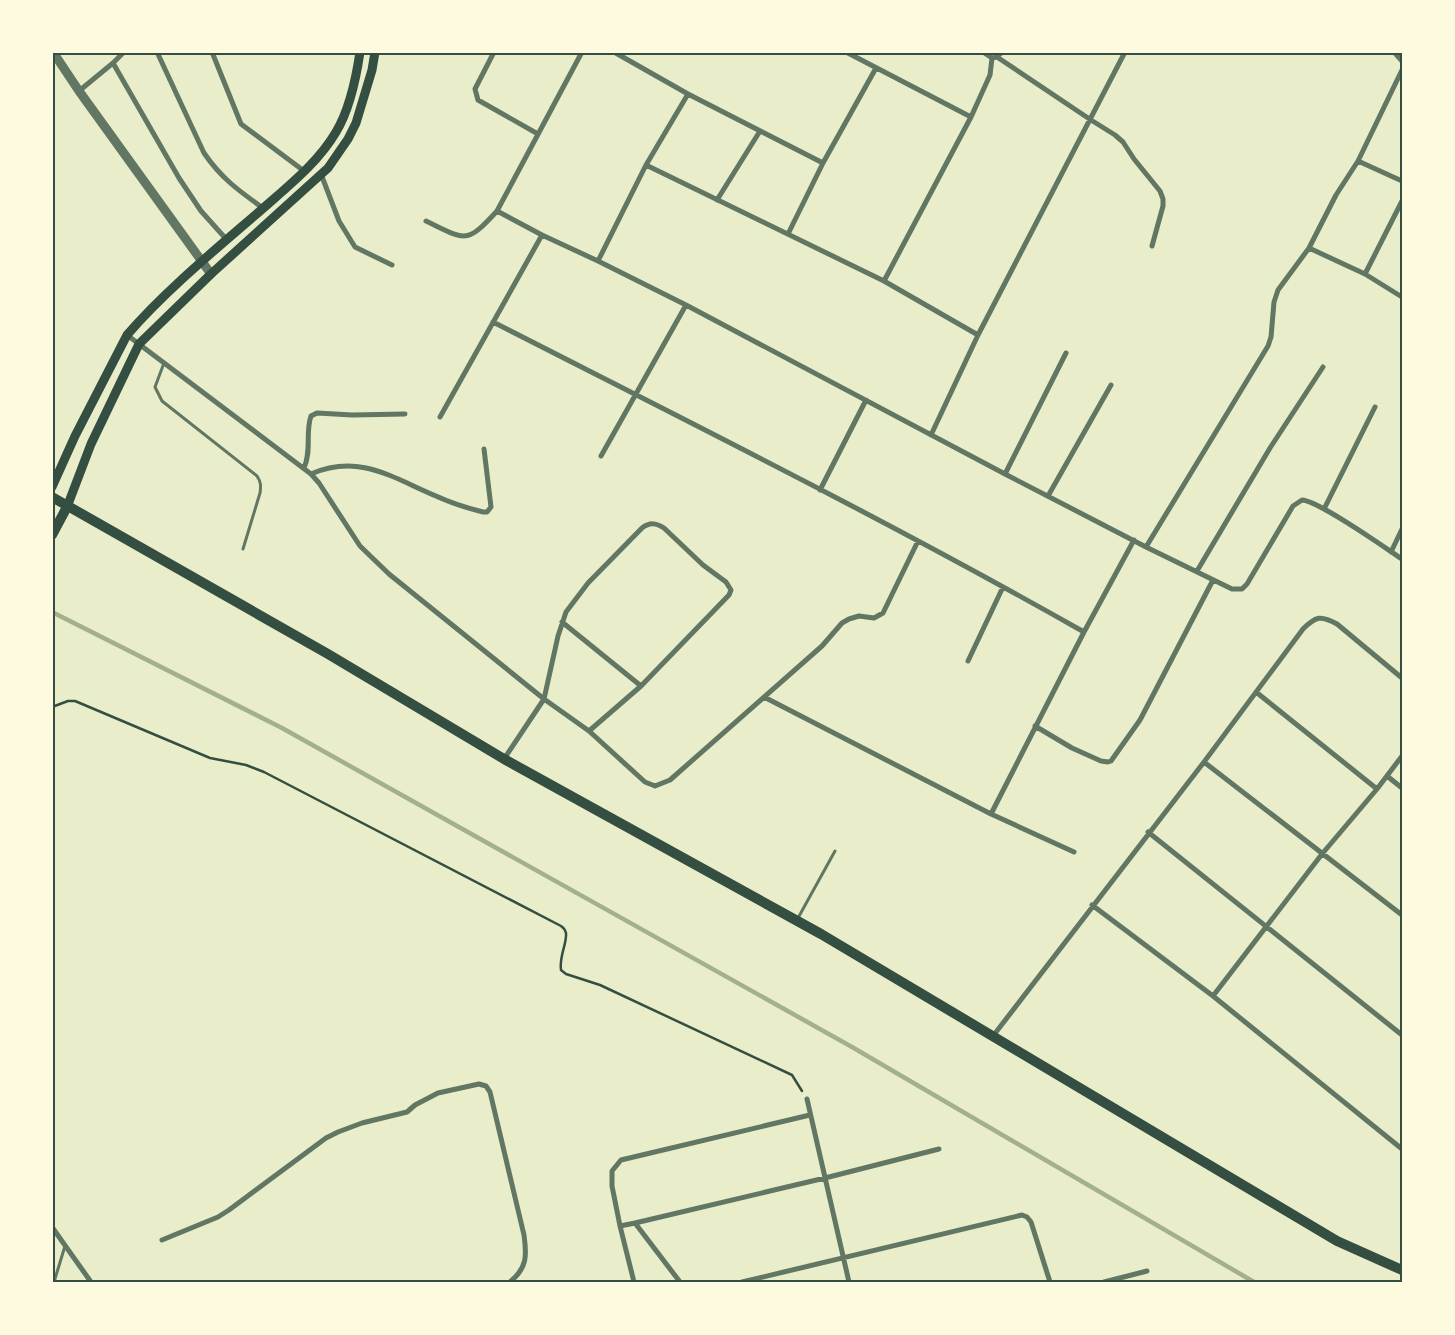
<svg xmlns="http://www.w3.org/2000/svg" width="1455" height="1335" font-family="'Alegreya Sans',sans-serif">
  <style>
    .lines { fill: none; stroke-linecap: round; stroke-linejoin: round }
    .stream { stroke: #a3b18a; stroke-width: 4.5 }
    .path { stroke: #344e41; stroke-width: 2.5 }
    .service { stroke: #617663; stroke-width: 3 }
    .minor { stroke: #617663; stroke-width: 5 }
    .tertiary { stroke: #617663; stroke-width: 9 }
    .secondary { stroke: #344e41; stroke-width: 9 }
    .primary { stroke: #344e41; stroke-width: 10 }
    .neatline { fill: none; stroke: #344e41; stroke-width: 2 }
  </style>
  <rect width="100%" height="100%" fill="#e9edc9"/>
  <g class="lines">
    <!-- stream -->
    <path class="stream" d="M52,612L282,728L852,1047L1254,1282"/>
    <!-- path -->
    <path class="path" d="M52,707L68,701H75L210,758L246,765L264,772L561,926C564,928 565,929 566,933C567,944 559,956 561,970L566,974L600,985L792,1075L802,1091"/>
    <!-- service -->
    <path class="service" d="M164,363L155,387L162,401L257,476C261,482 261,486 260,493L243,549
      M798,918L835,851
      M54,1282L65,1246"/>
    <!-- minor -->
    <path class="minor" d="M157,52L204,153C221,178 239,191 263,208
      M212,52L241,124L304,171
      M494,52L475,89L478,100L538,134
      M614,52L688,94L646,165L598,261L686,305L1005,474L1066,353
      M846,52L971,117
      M983,52L992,58L997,57L1002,52
      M1394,52L1402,61
      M997,57L1091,120L1115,135L1123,142L1134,159L1160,191L1163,199V206L1152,246
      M113,63L179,178L201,211L227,240
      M79,91L113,63L124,52
      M688,94L823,163
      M1358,161L1402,181
      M646,165L884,281
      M321,174L339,221L355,247L392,265
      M717,200L760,131
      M497,211L542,235L598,261
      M426,221C466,240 466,245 497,211L582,52
      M788,234L823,163L876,68
      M1309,248L1365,274L1402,297
      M1365,274L1402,201
      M493,322C691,423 890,522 1084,632
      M127,335L311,474L319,483L360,546L389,574L544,699L589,731L645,782L655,786L670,780L822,646L842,623L849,619L859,616L874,618L883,613L918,541
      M978,335L1125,52
      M440,417L542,235
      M931,435L978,335L884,281L971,117L990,75L992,58
      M601,456L686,305
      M304,468C312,450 305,433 311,416L317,413L352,415L405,414
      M311,474C359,453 393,478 436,496C451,503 467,508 483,512H487L491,507L484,449
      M1005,474L1146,547L1232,589H1242L1247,584L1293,506L1302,500C1319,501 1384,547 1402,559
      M820,490L866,400
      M1048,496L1111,385
      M1324,509L1375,407
      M1146,547L1268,346L1271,337L1274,302L1278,290L1309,248L1336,195L1358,161L1402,70
      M1391,552L1402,529
      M1197,571L1270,448L1323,367
      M562,622L641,686
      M968,661L1003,587
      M1256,692L1377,789
      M764,697L991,814L1074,852
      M1035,726L1072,748L1101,761L1108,762L1111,761L1140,720L1213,580
      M504,759L544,699L558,636L566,612L588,583L642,528C650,522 656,523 664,528L703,565L726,582L731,590L729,595L641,686L589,731
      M1204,762L1402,915
      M1387,776L1402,788
      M991,814L1084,632L1134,540
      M1148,832L1402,1035
      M1092,905L1213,996L1402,1149
      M1213,996L1322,854L1377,789L1402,756
      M993,1036L1204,762L1303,629C1316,616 1321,615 1337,624L1402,678
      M807,1099L849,1282
      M635,1223L825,1178L939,1149
      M620,1226L635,1223L680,1282
      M52,1227L91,1282
      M162,1240L218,1217L229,1210L326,1138L338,1132L362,1123L407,1112L415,1105L438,1093L479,1084L486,1086L490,1092L524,1235C527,1256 527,1268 510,1282
      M634,1282L620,1226L612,1186V1171L621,1160L810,1115
      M742,1282L1022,1215L1027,1217L1031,1222L1050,1282
      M1104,1282L1147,1271"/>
    <!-- tertiary -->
    <path class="tertiary" d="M53,52L79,91L211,274"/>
    <!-- secondary -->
    <path class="secondary" d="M52,487L75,436L127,335C165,291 216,249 260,211C287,187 318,163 336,132C350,109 356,79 360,52
      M67,507L91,444L139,344L211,274L328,168L348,139L356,123L372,70L375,52"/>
    <!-- primary -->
    <path class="primary" d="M52,497L328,654L504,759L821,934L1337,1241L1402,1270
      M52,535L67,507"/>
  </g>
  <!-- border -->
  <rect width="1455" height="1335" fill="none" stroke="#fefae0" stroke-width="108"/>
  <rect x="54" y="54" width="1347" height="1227" class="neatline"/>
</svg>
